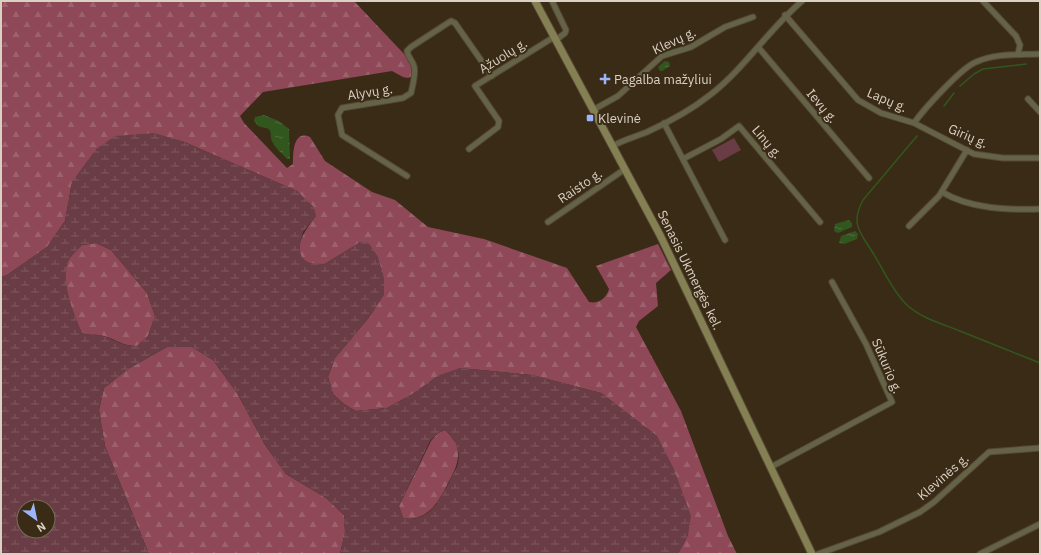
<svg xmlns="http://www.w3.org/2000/svg" width="1041" height="555" font-family="'IBM Plex Sans',sans-serif">
  <style>
    .forest { fill: url(#forest-firs) }
    .wetland { fill: url(#wetland-marsh); fill-rule: evenodd }
    .pitch { fill: #6a3c45 }
    .water { fill: url(#water-ripples) }
    .lines { fill: none; stroke-linecap: round; stroke-linejoin: round }
    .stream { stroke: #31571f; stroke-width: 1.5 }
    .street-casing { stroke: #574935; stroke-width: 7 }
    .secondary-casing { stroke: #574935; stroke-width: 9 }
    .street { stroke: #656347; stroke-width: 5 }
    .secondary { stroke: #848053; stroke-width: 7 }
    .poi-dot { fill: #9db4fd; stroke: #3a2b16; stroke-width: 1.5 }
    .labels { text-anchor: middle; dominant-baseline: central; stroke-width: 4; stroke-linejoin: round; paint-order: stroke }
    .street-label { font-size: 13px; fill: #dad0c4; stroke: #3a2b16 }
    .poi-label { font-size: 13px; fill: #dad0c4; stroke: #3a2b16; text-anchor: start }
  </style>
  <defs>
    <pattern id="forest-firs" width="22" height="20" patternUnits="userSpaceOnUse"><rect width="22" height="20" fill="#8e4857"/><path d="M5 1l3.5 6h-7zM16 11l3.5 6h-7z" fill="#9d616e"/></pattern>
    <pattern id="wetland-marsh" width="20" height="14" patternUnits="userSpaceOnUse"><rect width="20" height="14" fill="#6a3c45"/><path d="M1 5h8M5 5V1M11 12h8M15 12V8" fill="none" stroke="#7f575e"/></pattern>
    <pattern id="water-ripples" width="26" height="14" patternUnits="userSpaceOnUse"><rect width="26" height="14" fill="#31571f"/><path d="M2 4q2-2 4 0t4 0M15 11q2-2 4 0t4 0" fill="none" stroke="#4e6e3e"/></pattern>
  </defs>
  <rect width="100%" height="100%" fill="#3a2b16"/>
  <!-- forest -->
  <path class="forest" d="M1,1H354L405,55L413,69L412,76L408,78L403,77L392,71L263,92L240,116L244,123L287,168L293,164C293,154 293,129 310,137L325,161L372,192L395,200L428,227L484,239L567,268L589,302C598,304 606,299 609,289L596,266L658,244L671,270L656,283L658,306L639,321L636,327L681,411L728,536L737,554H678L688,535L657,436L601,393L532,375L460,368L387,408L356,411L344,404L333,394L328,377L335,358L371,315L360,242C350,250 337,260 325,264C321,265 311,264 307,262C289,251 307,227 316,216L297,191L182,141L72,182L65,221L47,247L7,275L1,277Z
    M96,243L111,250L147,293L155,316L148,336L137,346C122,346 118,340 104,336C97,334 90,336 82,333C74,315 59,280 68,261C71,255 78,249 82,245Z
    M167,347H192L213,360L237,393L265,445L286,474L326,498L344,515L345,532L340,554H149L105,446L99,410L104,388L128,369Z
    M445,430C451,436 457,442 458,451C459,463 454,472 448,483C440,501 426,523 403,518L399,506L431,441L438,433Z"/>
  <!-- wetland -->
  <path class="wetland" d="M154,133L182,141L297,191L314,207L316,216L303,232L299,248L302,258L309,263L324,264L360,242H368L378,257L384,278V295L371,315L335,358L328,377L333,394L344,404L356,411L387,408L411,395L437,376L460,368L532,375L601,393L657,436L674,469L691,516L688,535L678,554H340L345,532L344,515L326,498L286,474L265,445L237,393L213,360L192,347H167L128,369L104,388L99,410L105,446L149,554H1V277L7,275L47,247L65,221L72,182L96,149L115,136ZM96,243L111,250L147,293L155,316L148,336L137,346C122,346 118,341 104,336C97,334 90,336 82,333C74,316 60,280 68,261C71,255 78,249 82,245ZM445,430C454,438 461,451 458,463C457,469 452,475 450,480C441,499 428,524 403,518L399,506L430,441L438,433ZM24,507H48V531H24Z"/>
  <!-- pitch -->
  <path class="pitch" d="M734,138L741,150L719,162L712,150Z"/>
  <!-- water -->
  <path class="water" d="M665,61L669,62L670,66L662,71H660L658,67Z
    M264,115L279,121L289,129L290,159H287C282,153 275,148 272,141C270,137 272,133 269,129L258,126L254,121L255,117Z
    M849,220L852,223V227L838,233L834,231L835,224Z
    M855,231L858,234L857,239L844,244L839,243L841,236Z"/>
  <g class="lines">
    <!-- stream -->
    <path class="stream" d="M960,86L974,74L983,69L1026,64
      M944,106L954,93
      M917,136L863,200C850,224 860,232 873,253C883,269 892,290 906,304C920,318 943,324 960,331C987,342 1013,352 1040,363"/>
    <defs>
      <path id="street" d="M552,1L566,30L565,33L556,40
        M983,1L1016,36L1020,45L1018,54
        M785,15L858,100L881,113L914,123C924,109 961,68 976,62C996,53 1019,55 1040,54
        M758,47L869,178
        M1028,99L1040,112
        M593,110L618,96L662,56L691,47L725,27L753,17
        M664,123L725,240
        M914,123L974,154L1003,158H1040
        M613,146C623,140 635,137 647,132C669,122 691,110 710,95C745,68 768,30 802,1
        M469,149L498,127L499,121L475,86L554,37
        M683,159L721,139L739,126L820,222
        M407,176L342,135L338,115L342,108L403,98L411,93C413,84 416,74 414,66C412,60 408,57 407,51L411,47L451,21L455,23L492,76
        M942,192C970,209 1008,210 1040,209
        M548,222L625,169
        M909,226L939,196L967,150
        M771,467L892,402L866,344L832,282
        M818,554L879,532L920,512L934,502L989,452L1040,448
        M980,554L1040,524"/>
      <path id="secondary" d="M535,1L660,235L812,554"/>
    </defs>
    <!-- street casing -->
    <use href="#street" class="street-casing"/>
    <!-- secondary casing -->
    <use href="#secondary" class="secondary-casing"/>
    <!-- street -->
    <use href="#street" class="street"/>
    <!-- secondary -->
    <use href="#secondary" class="secondary"/>
  </g>
  <!-- markers -->
  <g class="poi-dot">
    <path d="M603 73h4v4h4v4h-4v4h-4v-4h-4v-4h4z"/>
    <rect x="586" y="114" width="8" height="8" rx="2"/>
  </g>
  <g class="labels">
    <!-- street labels -->
    <g class="street-label">
      <text transform="translate(674 41) rotate(-25)">Klevų g.</text>
      <text transform="translate(503 56) rotate(-32)">Ąžuolų g.</text>
      <text transform="translate(370 92) rotate(-9)">Alyvų g.</text>
      <text transform="translate(887 100) rotate(23)">Lapų g.</text>
      <text transform="translate(822 106) rotate(50)">Ievų g.</text>
      <text transform="translate(968 136) rotate(23)">Girių g.</text>
      <text transform="translate(767 142) rotate(50)">Linų g.</text>
      <text transform="translate(580 186) rotate(-34)">Raisto g.</text>
      <text transform="translate(690 270) rotate(64)">Senasis Ukmergės kel.</text>
      <text transform="translate(887 366) rotate(67)">Sūkurio g.</text>
      <text transform="translate(943 477) rotate(-41)">Klevinės g.</text>
    </g>
    <!-- poi labels -->
    <g class="poi-label">
      <text x="614" y="79">Pagalba mažyliui</text>
      <text x="598" y="118">Klevinė</text>
    </g>
  </g>
  <!-- border -->
  <rect width="1041" height="555" fill="none" stroke="#dad0c4" stroke-width="4"/>
  <!-- north arrow -->
  <g transform="translate(36 519) rotate(147)"><circle r="19" fill="#3a2b16" stroke="#7a6d5c"/>
  <path d="M0-3L7 15L0 10L-7 15Z" fill="#9db4fd"/>
  <text y="-6" font-size="11" font-weight="bold" text-anchor="middle" fill="#dad0c4">N</text>
  </g>
</svg>
